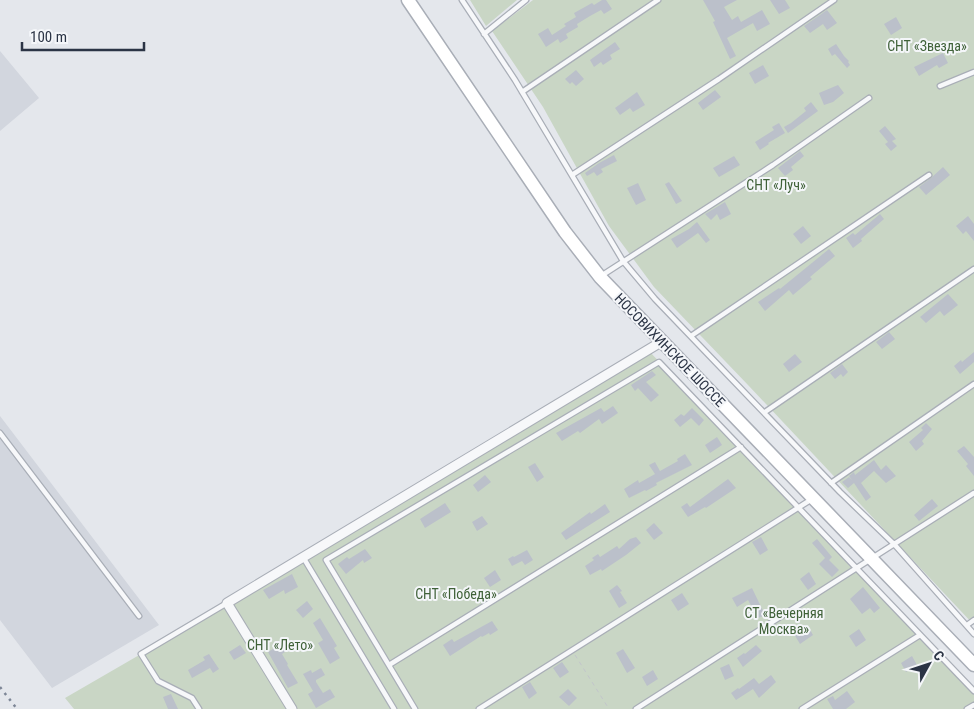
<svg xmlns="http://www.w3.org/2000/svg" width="974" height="709" font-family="'Roboto Condensed',sans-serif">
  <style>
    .built { fill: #d2d6de }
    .green { fill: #c9d6c5 }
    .building { fill: #bbc0ca }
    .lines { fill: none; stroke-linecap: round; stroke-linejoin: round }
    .lane-casing { stroke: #a9aeb7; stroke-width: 7 }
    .street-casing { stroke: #a9aeb7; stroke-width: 11 }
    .secondary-casing { stroke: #a9aeb7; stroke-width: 15 }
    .path { stroke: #c2c5cb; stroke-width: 1; stroke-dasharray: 4 4; stroke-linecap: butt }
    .lane { stroke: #f7f8fa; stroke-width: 4.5 }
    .street { stroke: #f7f8fa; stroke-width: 9 }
    .secondary { stroke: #fff; stroke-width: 12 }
    .rail { stroke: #7d8696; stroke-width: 2.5; stroke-dasharray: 2.5 5; stroke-linecap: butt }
    .labels { text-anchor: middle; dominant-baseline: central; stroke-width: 4; stroke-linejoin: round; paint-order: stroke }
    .park-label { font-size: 14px; fill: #3f6138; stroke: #f4f6f9 }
    .street-label { font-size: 14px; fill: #2b3445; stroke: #f4f6f9 }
  </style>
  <rect width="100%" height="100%" fill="#e4e7ec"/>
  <!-- built -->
  <path class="built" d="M0,51L39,98L0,131Z
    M0,416L159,625L52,688L0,620Z"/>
  <!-- green -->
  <path class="green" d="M470,0H517L486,26Z
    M533,0H974V625L748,385L654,287L609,226L543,107L492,31Z
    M648,350L974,691V709H74L65,698L141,654Z"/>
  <!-- building -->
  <path class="building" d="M602,0H606L612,9L604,14L601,10L590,16L577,24L578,27L566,34L568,38L560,43L558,39L546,47L538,34L548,28L552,35L566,26L564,24L576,17L574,13L592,3L594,5Z
    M703,0H737L724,7L732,20L738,16L741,22L762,10L770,24L757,31L753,23L727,38L736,56L730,59L713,22L715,21Z
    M770,0H785L790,8L779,14Z
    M827,10L837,23L827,30L823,24L810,33L804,26Z
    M896,17L902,28L891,35L884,24Z
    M615,42L620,49L610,55L612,59L603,65L601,62L594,67L590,60Z
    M836,44L844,56L849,61L848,62L850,65L847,68L835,54L832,56L828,49Z
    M943,53L948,63L939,68L937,65L919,76L914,67Z
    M763,65L769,76L755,84L749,73Z
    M576,70L584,79L576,86L572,82L570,84L565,79Z
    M838,85L844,93L833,102L824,105L819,93Z
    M715,90L721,97L703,110L698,103Z
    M637,92L645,105L633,112L630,108L620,115L615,108Z
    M811,102L818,111L788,133L784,127L791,123L806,111L804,108Z
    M779,123L785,133L768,143L769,144L760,150L755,142L774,130L772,127Z
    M885,126L896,139L892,141L897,146L891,151L885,144L888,142L879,131Z
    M800,151L804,156L791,167L793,170L785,176L778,168Z
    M614,155L617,161L601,169L603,172L597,176L594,172L587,176L585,173L599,163Z
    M734,156L740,165L719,177L713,168Z
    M943,167L950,175L926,195L919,187L931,178Z
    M669,182L682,201L676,204L665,184Z
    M638,183L646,200L636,205L627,188Z
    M725,202L731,214L720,220L717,214L711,220L705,214Z
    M880,214L884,219L861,239L862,241L853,248L846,238L853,233L855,235Z
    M968,216L974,224V241L966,231L963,234L956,226Z
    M697,222L710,240L706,243L698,233L677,248L671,239L689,229Z
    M803,226L811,236L801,244L793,234Z
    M829,249L835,256L810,277L812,279L793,295L789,290L765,311L758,302L779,288L780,289Z
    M948,294L958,305L944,316L940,311L926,323L920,317Z
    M889,332L895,339L882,349L876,342Z
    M974,352V362L960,374L954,366L961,360L962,362Z
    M795,354L802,362L789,372L783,364Z
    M842,364L848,372L843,377L841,374L835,379L830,373Z
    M652,371L656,375L646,382L659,395L651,402L638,388L635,391L631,385Z
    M613,406L618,413L602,424L599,419L580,433L578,431L562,441L556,433L601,408L604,412Z
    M692,408L704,420L699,426L691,418L680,427L674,420L681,414L684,416Z
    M926,423L932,429L922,441L924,444L916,451L909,442L923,430L921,428Z
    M717,437L722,445L710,453L705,445Z
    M964,446L974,457V476L966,466L968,464L957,451Z
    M685,454L692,465L656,483L657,485L646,491L645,490L629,498L624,489L638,480L639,483L655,474L649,465L655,462L660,471L678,461L677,459Z
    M874,460L881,470L886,465L896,476L886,483L874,471L861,483L871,497L866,501L854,483L848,488L842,482L849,477L852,480L849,476L854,472L855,475Z
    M535,463L544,477L537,482L528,467Z
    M485,475L491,482L478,492L473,485Z
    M728,479L736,488L706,508L705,507L688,517L681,507L687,503L690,507Z
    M932,499L938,506L919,521L914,515Z
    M445,503L451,512L425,528L420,519Z
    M605,504L610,512L566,540L561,533L590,512L591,514Z
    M482,516L488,524L477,531L472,522Z
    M654,523L663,533L654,540L646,530Z
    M636,537L641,543L626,555L602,571L601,569L590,575L585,566L594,560L592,558L598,554L600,557L617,546L619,549L630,539Z
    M761,537L768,550L760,555L752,542Z
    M817,539L832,557L829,560L839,570L832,577L819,564L825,558L812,543Z
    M365,549L372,558L364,563L363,560L346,574L338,564L347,557L349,559Z
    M527,550L533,560L525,565L522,561L512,566L508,559L513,556L514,557Z
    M495,570L501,580L490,587L484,578Z
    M809,572L816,584L808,590L800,579Z
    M292,574L298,587L285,594L284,590L269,599L263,590Z
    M617,585L622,591L620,592L627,603L619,608L609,591Z
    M863,587L880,608L874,613L870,608L862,614L850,599Z
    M752,588L765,615L758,618L748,600L737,607L732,598Z
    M682,593L689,604L678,611L671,600Z
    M307,601L313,609L303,618L296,610Z
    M320,618L337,646L334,648L340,658L330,664L318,643L323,640L313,623Z
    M492,621L498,630L490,635L489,633L482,637L481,636L450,656L443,645L452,639L454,642Z
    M808,626L813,635L800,644L794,634Z
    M859,629L866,640L856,647L849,636Z
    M281,644L285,652L282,654L288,664L287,665L298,683L288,688L268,652Z
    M240,645L246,653L234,660L229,652Z
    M756,645L762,651L743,667L737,658L744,653L745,654Z
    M623,649L635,668L627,673L616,653Z
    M209,654L219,669L213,673L210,668L192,678L188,670L205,660L203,657Z
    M912,656L917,665L906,672L901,663Z
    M562,662L569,672L560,678L553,668Z
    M729,664L734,676L725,680L720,668Z
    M321,668L325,675L316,680V682L323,693L330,689L335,697L316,708L308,694L313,691L303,674L311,670L312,673Z
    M653,670L658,679L647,686L642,677Z
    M771,675L776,682L759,698L753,689L736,700L731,693L738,688L739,689L754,678L759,684Z
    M530,682L537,693L529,699L522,687Z
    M568,689L577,698L569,706L559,697Z
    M847,691L855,702L846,709H833L827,699L833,696L835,700Z
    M171,694L178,709H168L163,697Z"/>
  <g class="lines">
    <defs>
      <path id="lane" d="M462,0L515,80L623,261L655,299L840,492L894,544L974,634
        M484,34L526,0
        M940,86L974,72
        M522,92L658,0
        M572,175L719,79L834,0
        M601,276L773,165L869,98
        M691,336L929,175
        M765,412L974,269
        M0,433L139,616
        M831,483L974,384
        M303,557L394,709
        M967,625L974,620
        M389,665L741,447
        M199,709L192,698L158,681L141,654L227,603
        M415,709L326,560L659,362L974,691
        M479,709L812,499
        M636,709L974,493
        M802,709L920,635
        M967,709L974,705"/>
      <path id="street" d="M292,709L227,603L661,342"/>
      <path id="secondary" d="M408,0L565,232L600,277L974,665"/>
    </defs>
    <!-- lane casing -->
    <use href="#lane" class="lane-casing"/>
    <!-- street casing -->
    <use href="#street" class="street-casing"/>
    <!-- secondary casing -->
    <use href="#secondary" class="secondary-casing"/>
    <!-- path -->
    <path class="path" d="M575,655L609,709"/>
    <!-- lane -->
    <use href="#lane" class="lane"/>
    <!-- street -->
    <use href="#street" class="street"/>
    <!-- secondary -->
    <use href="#secondary" class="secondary"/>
    <!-- rail -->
    <path class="rail" d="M0,687L17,709"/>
  </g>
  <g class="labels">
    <!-- park labels -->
    <g class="park-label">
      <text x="927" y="46">СНТ «Звезда»</text>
      <text x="776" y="185">СНТ «Луч»</text>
      <text x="456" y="594">СНТ «Победа»</text>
      <text x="784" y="613">СТ «Вечерняя<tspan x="784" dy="16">Москва»</tspan></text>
      <text x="280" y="645">СНТ «Лето»</text>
    </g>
    <!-- street labels -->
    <g class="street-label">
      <text transform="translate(670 350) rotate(46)">НОСОВИХИНСКОЕ ШОССЕ</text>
    </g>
  </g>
  <!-- north arrow -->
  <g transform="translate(929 664) rotate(50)" stroke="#f4f6f9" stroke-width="4" paint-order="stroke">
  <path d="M0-4L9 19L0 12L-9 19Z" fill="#2b3445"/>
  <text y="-8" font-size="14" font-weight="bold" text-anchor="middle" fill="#2b3445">С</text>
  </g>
  <!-- scale -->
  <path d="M22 42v8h122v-8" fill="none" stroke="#2b3445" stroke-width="2.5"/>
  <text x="30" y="42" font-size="15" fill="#2b3445" stroke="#f4f6f9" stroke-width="4" paint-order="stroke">100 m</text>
</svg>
